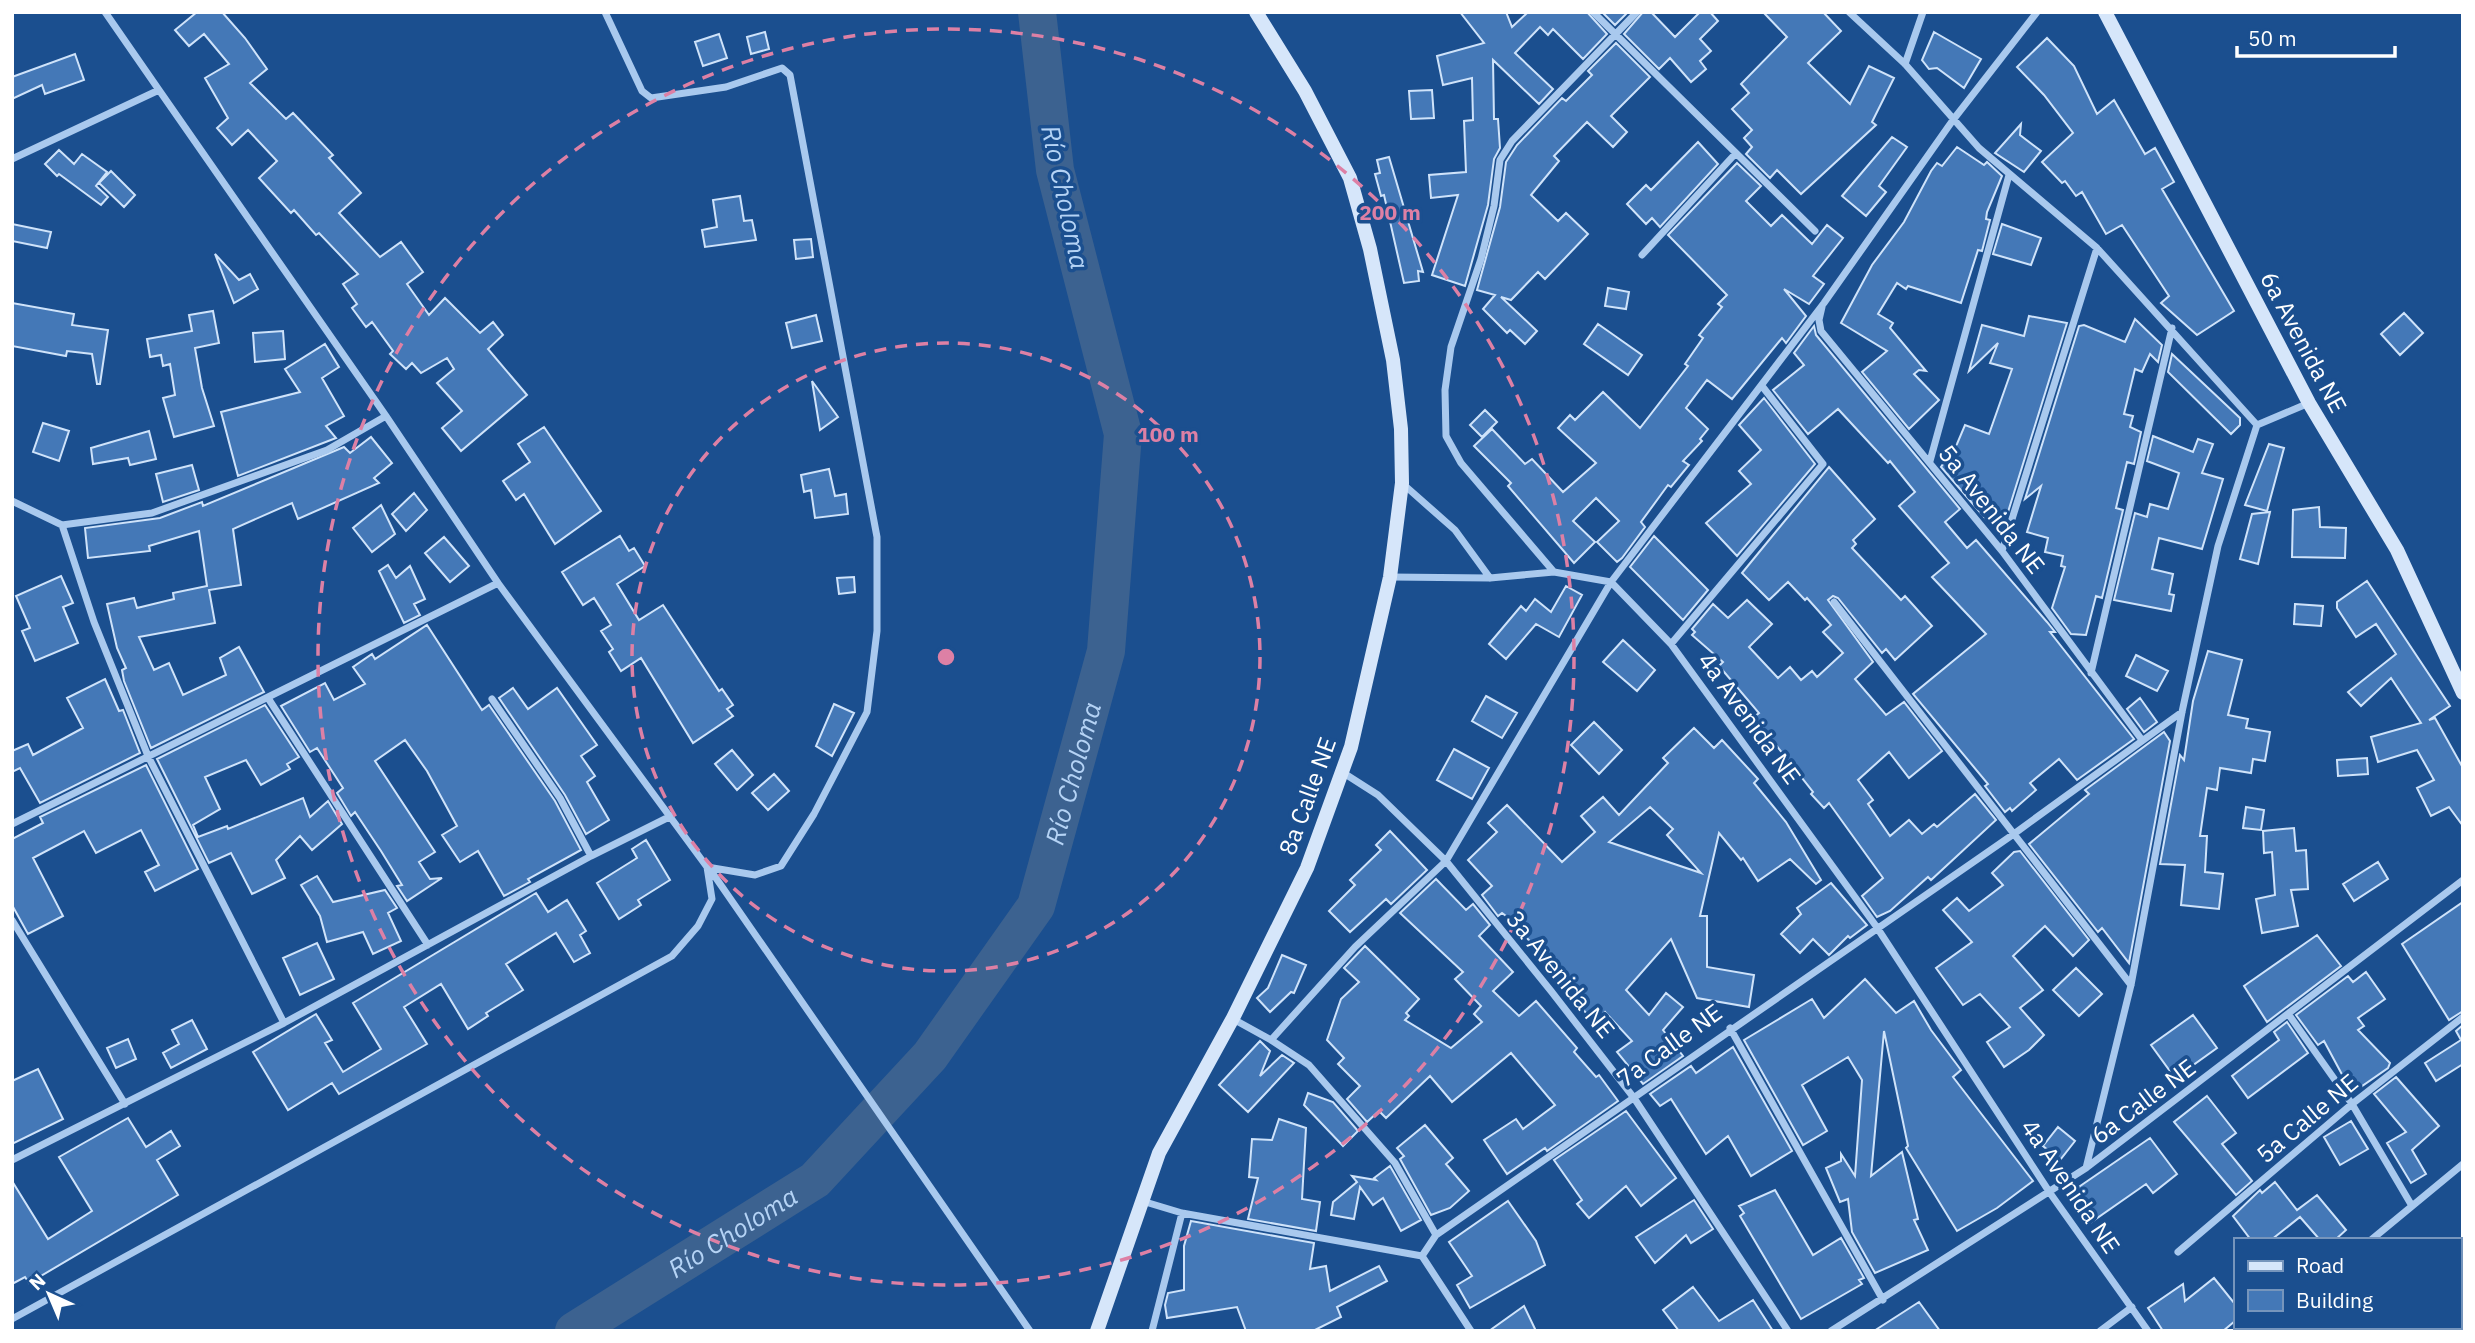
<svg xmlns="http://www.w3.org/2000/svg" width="2475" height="1343" font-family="'IBM Plex Sans',sans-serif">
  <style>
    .green { fill: #2e69ad }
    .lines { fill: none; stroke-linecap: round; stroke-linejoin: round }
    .river { stroke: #3c6290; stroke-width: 38 }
    .building { fill: #4478b7; stroke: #cfe3fa; stroke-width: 2; fill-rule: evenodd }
    .street { stroke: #a9c9ee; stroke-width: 7 }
    .secondary { stroke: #d6e6fa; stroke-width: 14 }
    .ring { fill: none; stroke: #dd80a5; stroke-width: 3.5; stroke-dasharray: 12 9 }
    .labels { text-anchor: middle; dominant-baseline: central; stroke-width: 7; stroke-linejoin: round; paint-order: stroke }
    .street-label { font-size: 24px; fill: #fff; stroke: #1b4f8f }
    .water-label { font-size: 26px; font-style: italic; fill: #b5d3f5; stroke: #1b4f8f }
    .centre { fill: #dd80a5; stroke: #1b4f8f; stroke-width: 3.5 }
    .ring-label { font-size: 21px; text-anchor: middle; font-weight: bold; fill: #dd80a5; stroke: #1b4f8f; stroke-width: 7; stroke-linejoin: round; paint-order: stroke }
  </style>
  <rect width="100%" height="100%" fill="#1b4f8f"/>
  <!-- green -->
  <path class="green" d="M2463,1245V1331H2350L2354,1327H2459V1247Z"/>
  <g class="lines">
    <!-- river -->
    <path class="river" id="s1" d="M574,1331L815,1180L930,1056L1036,906L1106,651L1123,434L1055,170L1037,12"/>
  </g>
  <!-- building -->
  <path class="building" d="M197,12H222L245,38L267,69L250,83L286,119L293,113L333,155L329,158L361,193L339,213L380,257L401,242L423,272L407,284L429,315L445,298L480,333L493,322L503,335L488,349L527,395L461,451L442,428L462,411L437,383L454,369L447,358L421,373L412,363L406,369L390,354L393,351L372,322L366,327L352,308L357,304L343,284L358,274L319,233L316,235L294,210L291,213L259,178L277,161L248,130L232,145L217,128L228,118L205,78L229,64L204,34L189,46L175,30Z
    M1460,12H1506L1512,27L1526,14L1524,12H1587L1607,34L1583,59L1553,29L1548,35L1540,27L1515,53L1553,89L1539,104L1493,60L1494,119H1498L1500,148L1494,159L1488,205L1465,286L1432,275L1458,195L1431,198L1429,175L1466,172L1464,121L1473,120L1472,78L1443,85L1437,56L1484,43Z
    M1602,12H1628L1615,25Z
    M1643,12H1651L1675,37L1700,12H1710L1718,21L1700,39L1711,51L1700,61L1706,69L1691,82L1670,58L1659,69L1624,34Z
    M1763,12H1823L1841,31L1808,63L1850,104L1869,66L1894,78L1872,122L1876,125L1801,194L1777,170L1770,178L1746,154L1752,147L1744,138L1752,130L1732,109L1749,93L1741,84L1787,37Z
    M765,32L769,49L751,54L747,37Z
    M1934,32L1981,59L1964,88L1937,68L1929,69L1922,60Z
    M719,34L727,58L703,66L695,42Z
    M2047,38L2074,66L2097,114L2114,100L2145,154L2155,148L2174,182L2162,189L2234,311L2197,335L2161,303L2169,296L2122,225L2106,234L2082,192L2076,196L2065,181L2062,183L2042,162L2073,133L2044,95L2017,67Z
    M1616,43L1650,77L1611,116L1627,132L1613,147L1587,122L1554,156L1559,161L1531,195L1558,221L1566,213L1588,234L1545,279L1538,272L1511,300L1501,297L1537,331L1525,344L1510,330L1507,333L1483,309L1495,295L1477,290L1500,207L1506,162L1517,145L1562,98L1566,101L1592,75L1588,71Z
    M75,54L84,80L45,94L42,85L12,99V77Z
    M1432,90L1434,118L1411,119L1409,91Z
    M2021,124L2020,135L2041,151L2024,172L1995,153Z
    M1892,137L1907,147L1879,186L1886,192L1866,216L1842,196Z
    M1698,142L1718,164L1660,227L1652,218L1646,224L1627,204L1646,185L1651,190Z
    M1957,147L1984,165L1987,162L2002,176L1987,212L1986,219L1990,220L1982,251L1978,250L1961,303L1908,286L1906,289L1897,283L1878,314L1893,323L1890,328L1926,371L1919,370L1914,374L1939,400L1909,429L1862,372L1887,351L1841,323L1872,265L1904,222L1931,171L1937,163L1942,166Z
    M59,150L74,164L82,154L107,172L96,186L108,197L101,205L59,174L57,176L45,164Z
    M1389,157L1423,272L1418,271L1419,281L1404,283L1384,195L1381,196L1375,174L1380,173L1377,160Z
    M1737,163L1761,186L1746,201L1771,226L1782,215L1812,244L1827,225L1843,238L1813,276L1824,284L1809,304L1784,289L1806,316L1786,343L1782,338L1732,399L1707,380L1686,408L1708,429L1700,439L1702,441L1683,461L1689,465L1671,487L1668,485L1641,522L1645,527L1622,558L1617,562L1597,542L1619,521L1596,498L1573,521L1595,542L1574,563L1508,486L1511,483L1474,446L1492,429L1525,464L1532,459L1563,492L1596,463L1558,428L1570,415L1575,420L1603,392L1640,428L1688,366L1685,364L1703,338L1699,335L1722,307L1718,304L1727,295L1668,235Z
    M111,171L135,195L124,207L99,183Z
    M740,196L744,221L752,220L756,240L705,247L702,230L717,227L713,200Z
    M12,224L51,232L47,248L12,241Z
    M2002,224L2041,238L2031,265L1993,254Z
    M811,239L813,257L796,259L794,240Z
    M215,254L239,280L250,274L258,289L234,303Z
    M1608,288L1629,292L1626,309L1605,306Z
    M12,303L74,314L72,325L108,330L100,384H97L92,354L67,351L66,356L12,346Z
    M213,311L219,343L195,348L202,388L214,426L174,437L163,398L175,395L170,364L163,366L161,355L150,357L147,339L192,331L189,315Z
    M2404,313L2423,333L2400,355L2381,334Z
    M816,315L822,341L792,348L786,323Z
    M2029,316L2067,323L2008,512L1991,525L1941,467L1957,444L1965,425L1989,434L2012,369L1990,363L1998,343L1969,371L1982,325L2024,336Z
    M2135,319L2162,345L2158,362L2150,354L2142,372L2135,369L2124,414L2133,416L2130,427L2141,432L2134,464L2127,462L2116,508L2123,510L2102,598L2096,596L2086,635L2071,634L2052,608L2065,567L2061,566L2063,556L2045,552L2048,538L2027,532L2041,486L2025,499L2079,326L2084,325L2125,342Z
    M1598,324L1642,355L1628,375L1584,344Z
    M1814,326L1816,335L1960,509L1945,522L1967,548L1976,540L2047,622L2055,632H2050L2134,739L2077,780L2059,759L2030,783L2036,790L2012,811L2010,808L2005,812L1985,786L1988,784L1913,694L1986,634L1932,577L1949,563L1899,506L1915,492L1890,461L1888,463L1838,409L1808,434L1773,390L1804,365L1794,353Z
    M283,331L285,359L255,362L253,333Z
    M325,344L339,367L322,378L344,416L326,426L336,438L238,476L221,412L300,392L285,369Z
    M2172,354L2240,418V425L2231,434L2168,372Z
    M812,381L838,417L820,430Z
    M1764,398L1815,464L1737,556L1706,523L1751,484L1739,471L1761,450L1739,425Z
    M1485,410L1497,422L1482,437L1470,425Z
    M43,423L69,431L59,461L33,452Z
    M544,427L601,511L555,544L524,494L516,500L503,481L530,462L518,444Z
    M149,431L156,459L130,465L128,458L93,464L91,448Z
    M2153,436L2193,452L2198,439L2213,444L2202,473L2223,479L2202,549L2159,538L2152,569L2173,574L2169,594L2174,595L2171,611L2114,600L2135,513L2147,517L2150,504L2168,509L2179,473L2147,461Z
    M371,437L392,463L374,478L379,483L298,519L292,503L233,529L241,585L209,590L215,623L139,637L154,670L169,663L183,695L226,675L220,658L239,647L264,692L151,748L124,681L122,670L126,668L117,648L107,604L134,598L137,608L174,599L173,593L207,586L199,531L149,546L150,551L88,558L85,528L160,518L202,502L203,506L344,447L350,453Z
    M2269,444L2284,448L2267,511L2245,505Z
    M192,465L199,490L163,502L156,474Z
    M1829,467L1875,519L1853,540L1856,544L1852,548L1901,600L1905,596L1932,626L1895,660L1886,649L1882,653L1838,598L1833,596L1828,600L1873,662L1855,679L1886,715L1904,702L1942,751L1909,778L1889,752L1858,780L1873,800L1868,804L1890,836L1909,820L1922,834L1934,824L1937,827L1975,794L1996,820L1931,880L1928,877L1890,911L1877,917L1862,896L1883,878L1829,803L1824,808L1811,794L1813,792L1754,717L1759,713L1719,666L1723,662L1692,635L1695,632L1692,629L1713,604L1728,618L1747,600L1772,624L1749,647L1778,678L1790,667L1801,680L1812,671L1817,677L1843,653L1823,632L1831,625L1807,598L1805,600L1788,582L1769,600L1742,573Z
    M829,469L835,496L846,494L848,514L815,518L811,490L804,492L801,475Z
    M414,493L427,510L406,531L392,514Z
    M381,505L395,534L372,552L353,528Z
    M2319,507L2320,527L2346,528L2345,558L2292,557L2293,510Z
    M2270,512L2258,564L2240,559L2252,514Z
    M620,536L629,551L634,548L645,566L617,584L639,620L663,605L719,691L722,689L733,705L727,709L733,716L693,743L641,658L621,671L609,652L613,649L601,631L611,625L594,598L583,605L562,572Z
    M1654,536L1708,590L1683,620L1630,567Z
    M444,537L469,566L450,582L425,553Z
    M388,565L396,578L410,566L425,599L414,604L420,615L404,623L379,571Z
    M61,576L73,603L63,607L78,643L35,661L22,631L30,628L16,596Z
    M854,577L855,592L839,594L837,578Z
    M2367,581L2450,706L2429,720L2435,718L2463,768V826L2449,807L2431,816L2417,788L2434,780L2417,750L2378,762L2371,737L2421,723L2391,678L2361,706L2348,692L2396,654L2376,624L2356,637L2337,608V602Z
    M1566,586L1582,595L1559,637L1536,624L1506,659L1489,644L1521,606L1526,611L1535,599L1551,612Z
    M2295,604L2323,606L2321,626L2294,624Z
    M427,625L482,710L489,705L555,801L581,850L528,879L530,882L504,896L478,851L460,862L442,835L457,826L427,771L405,740L375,761L435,852L419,862L430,879L442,878L407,901L397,886L402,885L381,851L355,812L351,816L337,793L343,788L317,748L310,752L281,706L325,683L334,700L365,684L353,667L372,654L375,659Z
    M1623,640L1655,670L1637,691L1603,662Z
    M2208,651L2242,660L2228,715L2248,719L2246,728L2270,732L2265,761L2253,759L2251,773L2220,768L2217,790L2207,788L2200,836H2207L2205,872L2223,874L2219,909L2181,905L2185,865L2160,864L2180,755L2184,760L2193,701Z
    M2136,655L2168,671L2157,691L2126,676Z
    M105,679L119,711L123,710L140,753L40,803L20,768L12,772V751L28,744L33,755L83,728L67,698Z
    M513,688L528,709L557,688L597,745L581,756L595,776L587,782L609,820L586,834L565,795L499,698Z
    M1486,696L1517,713L1502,738L1472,721Z
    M2140,698L2157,722L2144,732L2127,709Z
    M834,704L854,713L832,756L816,746Z
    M265,705L299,757L287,764L290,769L261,785L246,760L205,777L220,809L193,825L198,837L227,826L228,829L303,798L310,817L328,801L342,824L312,850L300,836L276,860L285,878L252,894L231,853L209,863L157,759Z
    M1594,722L1622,750L1599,774L1571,745Z
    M1694,728L1714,748L1722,740L1758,779L1754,783L1786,822L1821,880L1816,884L1790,859L1758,881L1743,858L1741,860L1719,833L1700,916H1707V967L1754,975L1749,1007L1697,998L1671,939L1626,990L1649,1015L1666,993L1683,1007L1663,1030L1683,1056L1643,1084L1617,1052L1632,1041L1605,1012L1594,1023L1559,979L1563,976L1506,916L1502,913L1498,916L1482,895L1492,886L1468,860L1497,832L1488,823L1507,805L1562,862L1595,832L1581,816L1603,797L1619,815L1668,763L1663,758ZM1650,807L1673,829L1667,835L1701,873L1609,842Z
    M2164,732L2170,741L2129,963L2102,928L2098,932L2029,844L2089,794L2085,790Z
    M1454,749L1489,768L1472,799L1437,780Z
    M732,750L753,775L737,790L715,764Z
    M2367,758L2368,774L2338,776L2337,760Z
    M146,765L198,869L155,891L145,872L159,865L141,830L96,853L84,831L33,858L63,916L28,934L12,905V839L43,823L40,817Z
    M774,774L789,791L768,810L752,793Z
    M2246,807L2264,810L2261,830L2243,828Z
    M2294,828L2296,851L2306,850L2308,889L2291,890L2298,926L2262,933L2256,899L2275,895L2272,852L2264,853L2263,831Z
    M1390,831L1427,870L1391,904L1386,899L1350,932L1329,911L1355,885L1350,880L1381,850L1376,845Z
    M646,840L670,880L638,900L641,905L619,919L597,883L637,858L632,849Z
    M2020,851L2089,940L2073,956L2045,926L2013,956L2043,990L2020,1008L2044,1035L2029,1050L2004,1067L1987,1042L2010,1027L1980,994L1963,1005L1936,968L1972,942L1943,910L1957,898L1969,911L2003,885L1992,873L2014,852Z
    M2378,862L2388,879L2354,901L2343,884Z
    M317,876L333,902L385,890L397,908L388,913L401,941L373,954L363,932L327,942L320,916L301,885Z
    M1436,879L1466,910L1473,904L1490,925L1479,936L1513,972L1493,991L1519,1016L1536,1001L1577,1048L1574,1052L1596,1077L1599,1075L1618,1101L1547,1151L1545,1148L1507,1174L1484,1140L1516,1119L1523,1129L1555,1105L1511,1053L1452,1102L1430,1076L1386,1118L1379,1111L1367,1122L1347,1099L1360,1086L1338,1064L1344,1058L1327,1040L1341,999L1359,982L1344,968L1365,946L1419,999L1406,1013L1409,1016L1405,1020L1451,1048L1482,1022L1474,1014L1481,1006L1455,979L1463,972L1400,913Z
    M1831,883L1867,925L1850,938L1848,936L1829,955L1813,939L1800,953L1781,934L1801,914L1797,908Z
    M536,893L548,912L567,900L586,931L580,935L590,953L574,962L556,933L506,964L523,990L486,1013L488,1016L468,1029L441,984L404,1007L427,1044L339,1094L332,1083L288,1110L253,1052L316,1014L332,1040L325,1043L343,1072L381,1049L353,1003Z
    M2463,902V1011L2449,1020L2402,944Z
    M2317,935L2341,966L2267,1022L2244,986Z
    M317,943L334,979L300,995L283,958Z
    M1282,955L1306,965L1294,993L1291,992L1270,1012L1257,998L1268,988Z
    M2076,968L2102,994L2079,1016L2053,990Z
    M2366,972L2385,999L2358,1018L2364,1026L2358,1030L2390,1063L2388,1068L2352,1093L2324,1041L2318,1045L2296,1015L2348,976L2353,982Z
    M1865,979L1896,1013L1914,1001L1931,1030L1961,1070L1953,1077L2033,1181L1997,1208L1957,1231L1906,1148L1908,1146L1884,1031L1871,1176L1902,1152L1918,1219L1914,1220L1928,1250L1875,1273L1852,1232L1848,1199L1840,1202L1826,1168L1841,1161V1154L1855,1176L1862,1080L1848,1057L1802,1085L1827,1131L1803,1145L1744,1040L1812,999L1824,1018Z
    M2193,1015L2217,1048L2175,1078L2151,1045Z
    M192,1020L207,1049L171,1068L163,1053L179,1044L172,1030Z
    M2287,1022L2308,1053L2248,1098L2232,1076L2279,1040L2274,1032Z
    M2463,1025V1064L2436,1081L2425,1063L2461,1040L2456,1031Z
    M128,1039L136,1059L116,1068L107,1048Z
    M1260,1041L1270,1051L1260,1076L1282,1055L1294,1063L1248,1112L1219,1085Z
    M1733,1047L1792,1151L1751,1176L1728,1136L1706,1154L1671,1099L1660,1106L1650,1094L1691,1066L1696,1073Z
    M38,1069L63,1119L12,1144V1081Z
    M2396,1077L2439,1126L2412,1150L2426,1174L2411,1183L2387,1143L2406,1132L2374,1094Z
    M1308,1093L1333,1102L1358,1131L1343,1146L1304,1105Z
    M2207,1096L2236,1133L2222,1144L2252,1181L2236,1195L2174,1122Z
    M1626,1111L1676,1178L1641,1206L1626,1186L1589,1218L1577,1204L1582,1200L1554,1160Z
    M128,1118L146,1147L171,1131L180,1146L157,1160L178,1195L29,1283L25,1277L12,1284V1181L48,1239L92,1211L59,1157Z
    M1279,1119L1306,1128L1302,1199L1320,1202L1316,1231L1248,1219L1258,1178L1249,1177L1252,1139L1272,1140Z
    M2351,1121L2368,1149L2340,1165L2324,1137Z
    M1425,1125L1453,1158L1446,1164L1469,1191L1450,1208L1431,1215L1400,1159L1404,1156L1397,1148Z
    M2058,1127L2075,1141L2060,1160L2043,1146Z
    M2150,1138L2177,1174L2153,1193L2146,1184L2090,1223L2070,1193Z
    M1390,1166L1421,1220L1401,1231L1383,1198L1373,1205L1360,1187L1354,1219L1331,1215L1333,1202L1357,1182L1352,1176L1376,1180L1374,1178Z
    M2275,1182L2297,1210L2317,1195L2346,1230L2335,1240H2320L2300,1217L2271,1240H2251L2233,1216L2260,1190L2262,1193Z
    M1775,1190L1813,1255L1841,1238L1864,1278L1859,1280L1862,1284L1801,1319L1740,1216L1744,1213L1739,1206Z
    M1694,1200L1713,1229L1691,1243L1686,1235L1655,1263L1636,1237Z
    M1508,1201L1536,1241L1545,1265L1470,1308L1457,1285L1472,1276L1449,1242Z
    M1191,1221L1314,1243L1310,1269L1326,1266L1330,1291L1379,1266L1387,1281L1337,1307L1341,1317L1313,1331H1246L1237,1307L1167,1318L1165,1305L1168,1293L1184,1290V1246Z
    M2214,1278L2235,1304V1321L2223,1331H2163L2148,1308L2183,1284L2185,1301Z
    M1693,1287L1719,1321L1753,1300L1773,1331H1679L1663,1310Z
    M1919,1302L1940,1331H1874Z
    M1524,1306L1536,1331H1489Z"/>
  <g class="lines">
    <!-- street -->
    <path class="street" d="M105,12L159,90
      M1593,12L1815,231
      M1637,12L1512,141L1500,160L1494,206L1481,259L1451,347L1445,390L1446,436L1461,463L1554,572L1611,582L1671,644L1876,926L2050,1193L2148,1331
      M1849,12L1905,64L1979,148L2097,248L2257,425
      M1905,64L1923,12
      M12,159L159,90L386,416L498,583L12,824
      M1642,255L1736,153
      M1822,307L1819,320L1821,331L2002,551L2142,740
      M1930,461L2009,175
      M1403,484L1455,530L1490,578
      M12,501L62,525L152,513L327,450L386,416
      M62,525L94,622L148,756L284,1023
      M2002,551L2097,248
      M1390,577L1490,578L1554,572
      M498,583L707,867L755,875L781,866L814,814L867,712L877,631V537L790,75L782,68L726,87L651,98L642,91L605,12
      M1834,602L2131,985
      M1671,644L1823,464L1762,386
      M2091,673L2172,328
      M268,698L428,945
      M492,699L560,798L591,856
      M1342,772L1378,795L1446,861L1551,991L1634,1098L1788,1331
      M709,868L1030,1331
      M12,920L125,1104
      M2289,1015L2352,1104L2412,1206
      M1233,1019L1271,1040L1355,947L1446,861L1611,582L1824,303L1953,120L2037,12
      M1730,1028L1883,1300
      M1271,1040L1309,1065L1395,1163L1436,1235
      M12,1160L284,1023L591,856L671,816
      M2086,1168L2131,985L2182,712L2218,546L2257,425L2309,403
      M1142,1201L1182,1213L1422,1256L1436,1235L2015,833L2182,712
      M2371,1240L2463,1164
      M2178,1252L2352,1104L2463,1017
      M1422,1256L1471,1331
      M12,1319L672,956L698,926L712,899L707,867
      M1152,1331L1182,1213
      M1831,1331L2086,1168L2463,880
      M2100,1331L2132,1307
      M2260,1331L2264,1327"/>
    <!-- secondary -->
    <path class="secondary" d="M2105,12L2309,403L2397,550L2463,693
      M1097,1331L1159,1153L1233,1018L1307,868L1351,747L1390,577L1402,483L1401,429L1393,360L1370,249L1350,178L1305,91L1256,12"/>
  </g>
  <!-- distance rings -->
  <g class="ring">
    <circle cx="946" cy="657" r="314"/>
    <circle cx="946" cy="657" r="628"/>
  </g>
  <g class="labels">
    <!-- street labels -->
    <g class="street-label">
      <text transform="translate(2304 342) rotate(62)">6a Avenida NE</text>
      <text transform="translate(1992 509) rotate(52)">5a Avenida NE</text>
      <text transform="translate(1750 718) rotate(54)">4a Avenida NE</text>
      <text transform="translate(1307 796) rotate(-70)">8a Calle NE</text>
      <text transform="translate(1561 974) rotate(51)">3a Avenida NE</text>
      <text transform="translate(1669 1045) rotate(-36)">7a Calle NE</text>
      <text transform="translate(2143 1101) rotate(-37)">6a Calle NE</text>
      <text transform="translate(2307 1118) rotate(-40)">5a Calle NE</text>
      <text transform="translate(2071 1186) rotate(56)">4a Avenida NE</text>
    </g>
    <!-- water labels -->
    <g class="water-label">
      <text transform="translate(1066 197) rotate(78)">Río Choloma</text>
      <text stroke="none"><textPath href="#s1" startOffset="775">Río Choloma</textPath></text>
      <text stroke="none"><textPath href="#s1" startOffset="187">Río Choloma</textPath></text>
    </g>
  </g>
  <circle cx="946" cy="657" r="10" class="centre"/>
  <g class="ring-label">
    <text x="1390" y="220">200 m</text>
    <text x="1168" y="442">100 m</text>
  </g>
  <!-- border -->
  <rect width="2475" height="1343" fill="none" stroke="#ffffff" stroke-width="28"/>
  <!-- legend -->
  <rect x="2234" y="1238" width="228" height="91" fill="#1b4f8f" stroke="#7695bc" stroke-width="2"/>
  <rect x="2248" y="1261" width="35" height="10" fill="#d6e6fa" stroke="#7695bc" stroke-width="2"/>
  <text x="2296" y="1273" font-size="21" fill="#ffffff">Road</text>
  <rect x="2248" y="1290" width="35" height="21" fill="#4478b7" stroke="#7695bc" stroke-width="2"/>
  <text x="2296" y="1308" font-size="21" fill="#ffffff">Building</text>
  <!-- north arrow -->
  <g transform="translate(49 1294) rotate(316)" stroke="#1b4f8f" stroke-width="5" paint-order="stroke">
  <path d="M0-5L12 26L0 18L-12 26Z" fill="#ffffff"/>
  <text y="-10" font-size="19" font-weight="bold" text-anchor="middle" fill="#ffffff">N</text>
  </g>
  <!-- scale -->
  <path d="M2237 46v10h158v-10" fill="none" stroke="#ffffff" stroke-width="3.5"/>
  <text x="2248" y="46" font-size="21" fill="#ffffff" stroke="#1b4f8f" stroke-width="5" paint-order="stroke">50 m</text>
</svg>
